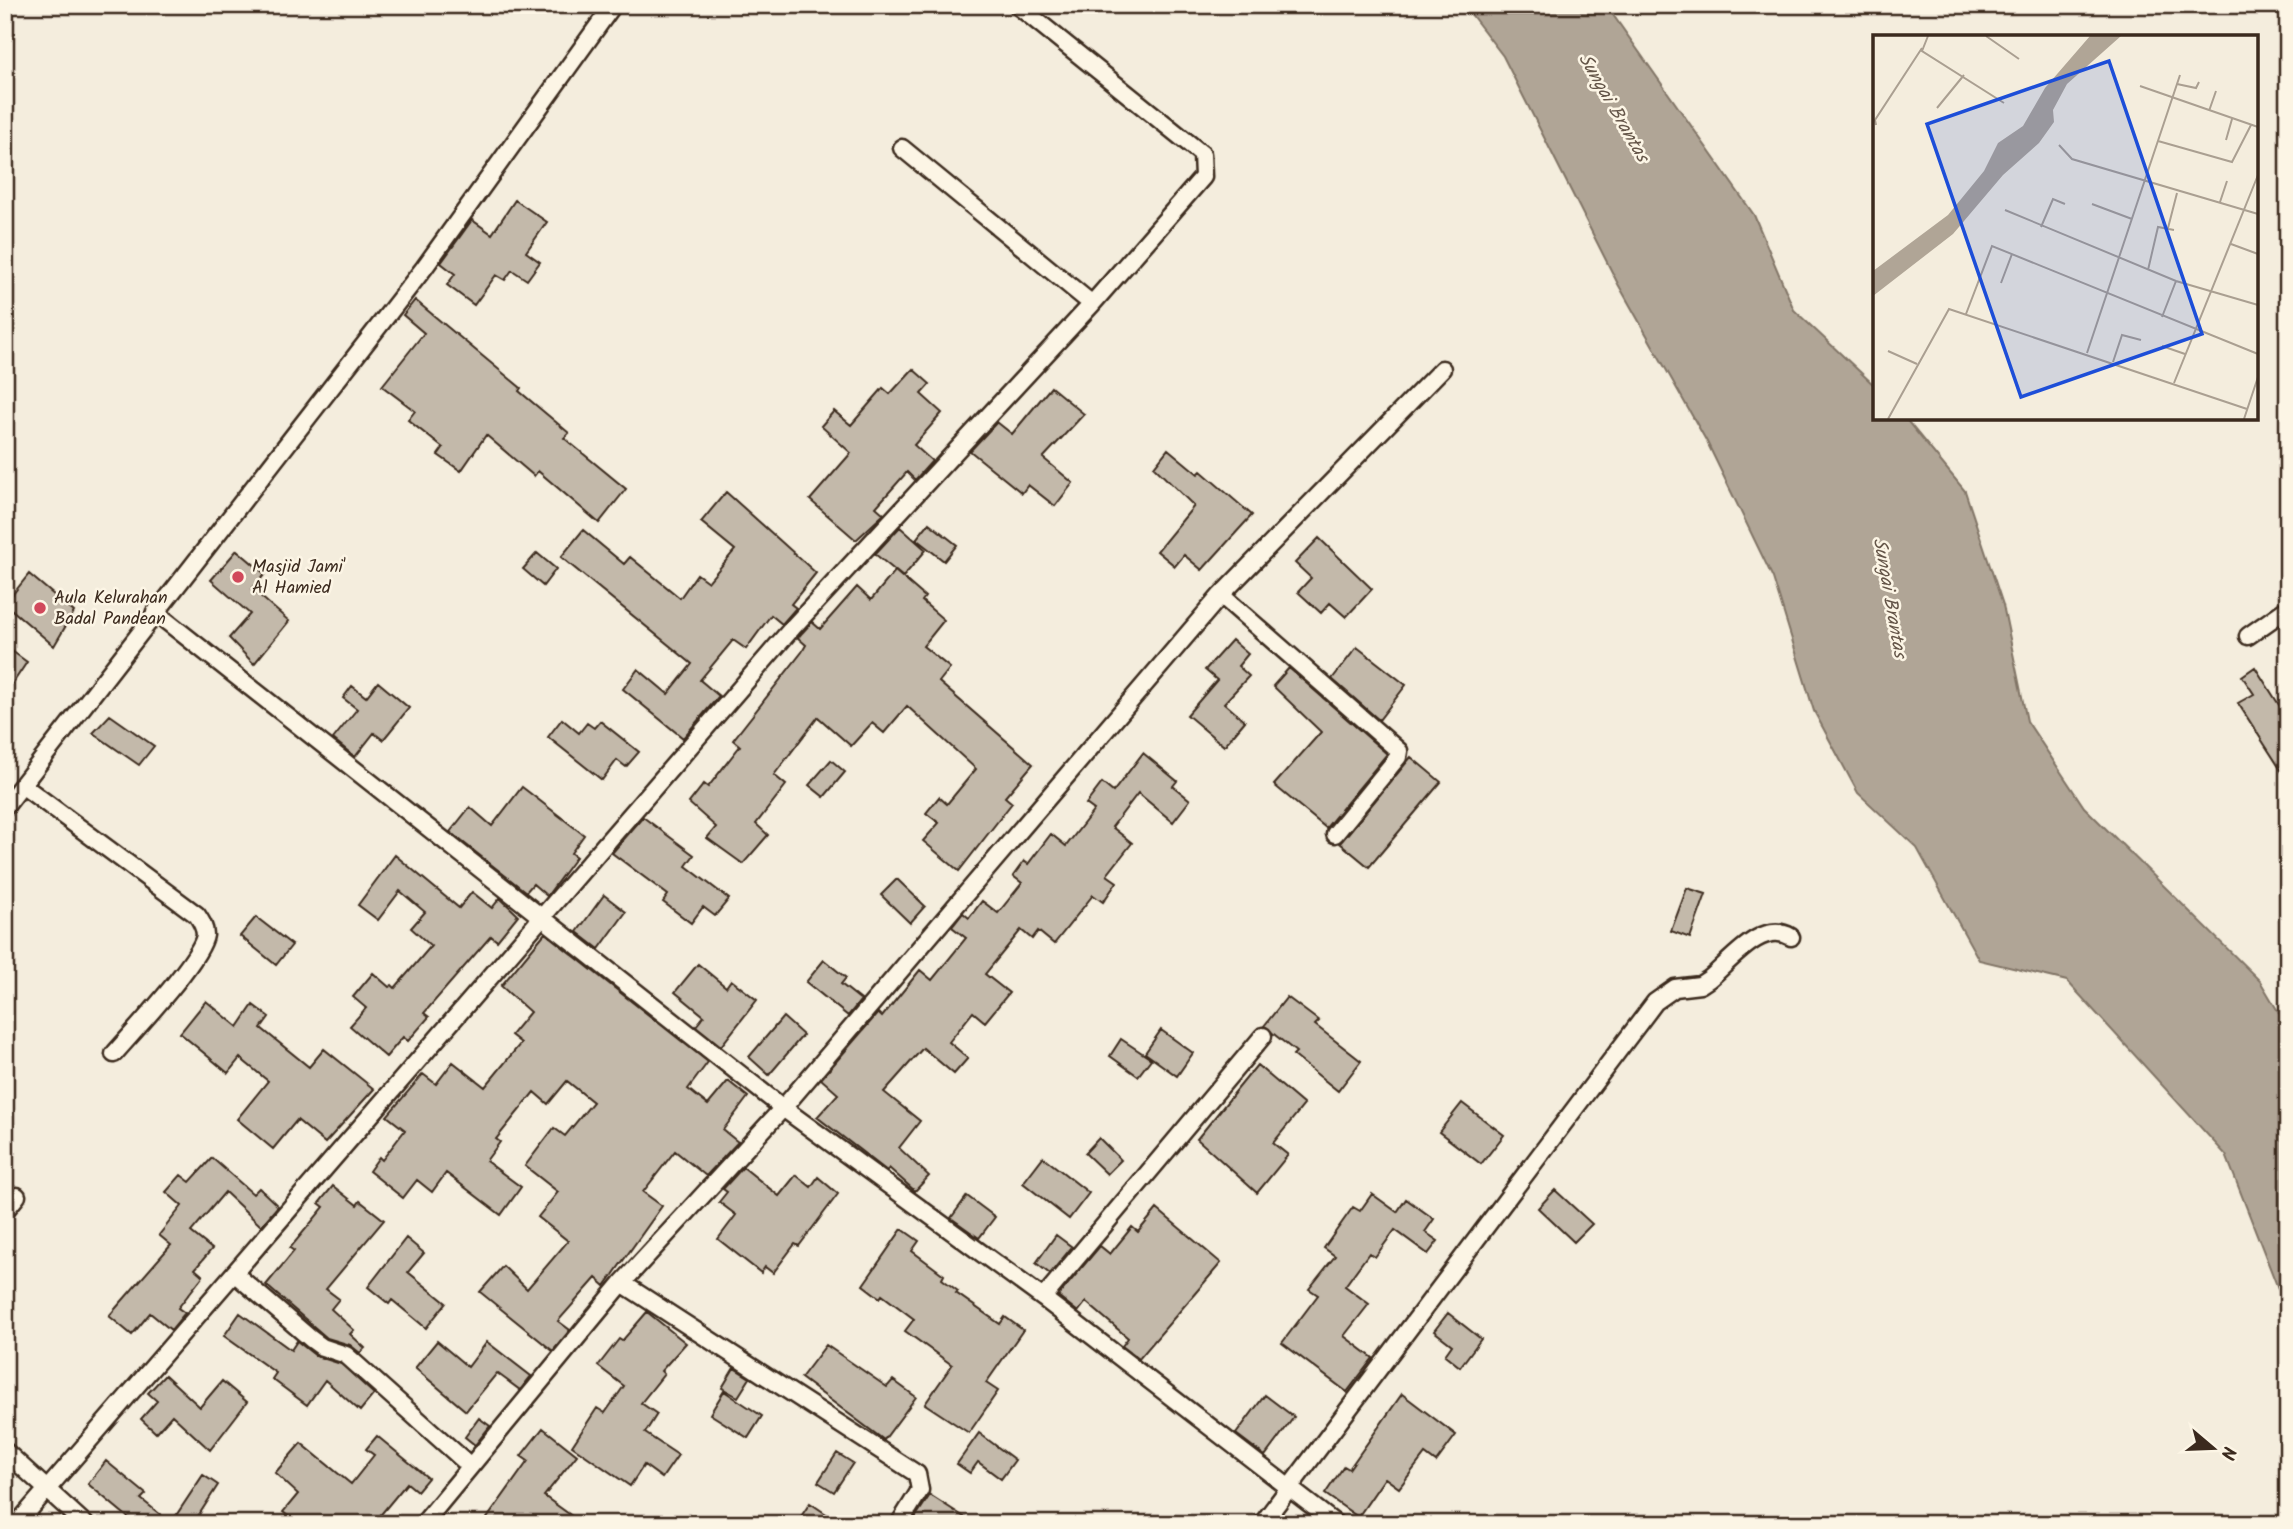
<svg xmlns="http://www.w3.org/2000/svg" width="2293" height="1529" font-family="Kalam,sans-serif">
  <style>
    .water { fill: #b0a596; stroke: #817466; stroke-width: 2 }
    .building { fill: #c3b9aa; stroke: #3b2a1e; stroke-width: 2 }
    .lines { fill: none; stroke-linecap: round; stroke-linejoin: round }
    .minor-casing { stroke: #3b2a1e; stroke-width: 21 }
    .minor { stroke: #fcf5e5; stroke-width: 16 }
    .poi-dot { fill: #d1495b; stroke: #fcf5e5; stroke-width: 2.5 }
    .labels { text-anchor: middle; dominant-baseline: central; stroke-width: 5; stroke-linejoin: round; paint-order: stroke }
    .poi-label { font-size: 18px; fill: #3b2a1e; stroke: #fcf5e5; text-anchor: start }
    .water-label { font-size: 19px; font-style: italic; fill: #645548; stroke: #fcf5e5 }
    .inset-road { fill: none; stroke: #aa9f91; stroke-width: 2 }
    .view { fill: #1d4ed8; fill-opacity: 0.15; stroke: #1d4ed8; stroke-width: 3.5 }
    .inset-edge { fill: none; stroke: #3b2a1e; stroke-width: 3.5 }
  </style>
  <rect width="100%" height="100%" fill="#f4eddd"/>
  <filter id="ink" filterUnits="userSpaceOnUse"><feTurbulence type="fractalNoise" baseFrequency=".0143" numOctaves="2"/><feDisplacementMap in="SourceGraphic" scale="14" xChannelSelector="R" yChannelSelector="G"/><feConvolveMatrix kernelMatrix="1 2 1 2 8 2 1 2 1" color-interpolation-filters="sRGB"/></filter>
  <g filter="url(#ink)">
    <!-- water -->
    <path class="water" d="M1464,5H1606L1754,215L1794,310L1875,386V418H1905L1965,491L2003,605L2027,721L2084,807L2260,981L2288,1028V1314L2226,1155L2067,981L1979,960L1917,848L1858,793L1814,711L1773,578L1707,442L1618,284L1503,56Z"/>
    <!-- building -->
    <path class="building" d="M515,200L547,222L526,252L540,262L527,280L512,270L505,280L496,275L474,305L447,285L455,274L441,263L472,220L492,234Z
      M415,300L521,388L519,391L569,433L564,438L626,489L599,523L538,471L534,476L486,435L461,471L438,455L443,448L408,420L415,411L382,386L424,333L403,315Z
      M913,369L930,384L921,394L942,413L914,445L932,461L915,480L907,472L876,507L884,514L856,540L810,500L851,453L821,426L834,411L851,425L883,388L890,394Z
      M1051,387L1084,414L1043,458L1073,483L1055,506L1028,485L1022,493L970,451L997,422L1012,434Z
      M1168,449L1198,474L1201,471L1252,515L1202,570L1184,555L1175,566L1157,551L1194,506L1154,467Z
      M726,492L816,573L791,604L796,608L782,624L771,615L746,649L733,640L700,680L719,696L683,738L623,689L638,669L668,694L692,664L561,557L583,530L624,564L630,557L680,598L697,574L708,582L735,550L701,522Z
      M929,523L957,545L944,561L916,539Z
      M900,527L926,550L903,577L875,554Z
      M1319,538L1372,589L1346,617L1330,603L1321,613L1298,592L1311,578L1295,563Z
      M237,550L265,574L252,589L289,621L254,664L229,638L250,614L211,580Z
      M537,553L556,569L543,586L523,569Z
      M895,571L925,597L922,601L944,620L923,646L950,668L939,682L1033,764L1005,797L1012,803L959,871L923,841L939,823L926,813L939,797L947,804L976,769L907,706L884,733L872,723L851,746L818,717L774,775L786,785L756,824L768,835L743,864L707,838L716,827L689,803L704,784L708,787L740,746L733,740L802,652L806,645L798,638L802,633L812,622L820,629L857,587L871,600Z
      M29,574L74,612L54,646L5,604Z
      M1232,640L1248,654L1238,666L1249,676L1224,703L1245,721L1224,746L1187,715L1217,680L1205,670Z
      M5,646L27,662L5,695Z
      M1357,647L1406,685L1379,720L1332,679Z
      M2255,667L2288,719V781L2238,703L2254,694L2242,676Z
      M1289,668L1387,754L1326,828L1274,785L1321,732L1273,686Z
      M378,682L409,708L383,740L374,733L355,757L333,739L357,709L343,698L352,686L366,697Z
      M110,715L154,746L139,765L93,733Z
      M562,719L579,733L587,723L594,728L600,721L639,752L626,767L617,760L602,780L548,737Z
      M1143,753L1177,781L1173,786L1190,800L1173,822L1138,793L1112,827L1132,843L1107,875L1117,882L1103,902L1093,895L1054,944L1038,931L1032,939L1021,930L985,974L1009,993L985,1022L973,1012L949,1042L968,1058L954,1074L923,1048L884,1092L920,1121L899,1148L929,1176L915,1191L889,1168L887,1171L817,1117L838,1094L821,1079L878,1013L882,1017L920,970L932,980L966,938L952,927L963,913L969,918L982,901L998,913L1022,883L1013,876L1024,861L1028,864L1051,834L1066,846L1094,810L1086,804L1102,783L1113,792Z
      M1411,757L1441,782L1369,867L1340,843Z
      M831,760L845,772L824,797L809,785Z
      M522,787L584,835L571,853L576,857L547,896L533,884L526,892L450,832L470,807L492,826Z
      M643,817L694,855L686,866L729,899L715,916L703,907L691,923L663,902L668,895L612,853Z
      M395,855L459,908L472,892L492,908L500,898L518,915L497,941L491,936L424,1013L429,1017L408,1041L403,1037L386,1057L350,1026L366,1008L353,997L373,973L389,987L392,985L395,988L431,946L411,928L425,912L400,891L378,920L358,905Z
      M897,879L925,906L910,923L881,895Z
      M1687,888L1706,894L1690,938L1671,931Z
      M604,895L626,912L599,949L577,932Z
      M256,917L292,945L276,965L240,936Z
      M545,933L708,1062L688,1089L708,1105L728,1081L748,1097L723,1130L738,1142L706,1176L675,1151L643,1192L662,1206L605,1286L596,1278L558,1321L570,1330L553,1351L480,1292L503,1266L527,1289L568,1241L538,1217L558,1192L525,1166L554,1128L565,1136L593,1102L567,1081L548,1104L534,1092L496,1139L500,1142L486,1161L521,1187L501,1215L446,1173L432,1192L417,1180L403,1198L369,1171L379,1157L382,1160L405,1130L387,1116L423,1074L436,1084L453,1062L485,1087L521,1043L511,1035L530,1012L501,986Z
      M824,960L846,978L841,984L861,1000L848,1016L806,982Z
      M698,964L726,987L731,980L757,1000L721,1046L696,1026L704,1016L675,992Z
      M1287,997L1319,1021L1315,1025L1361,1061L1338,1091L1293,1055L1296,1052L1264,1026Z
      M206,1001L238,1027L253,1005L269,1017L261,1028L309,1067L324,1049L374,1089L325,1143L297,1120L273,1149L237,1119L268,1081L240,1058L228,1073L180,1033Z
      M783,1017L803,1035L769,1075L749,1057Z
      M1161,1030L1193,1053L1177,1076L1145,1053Z
      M1121,1039L1151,1059L1138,1076L1110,1056Z
      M1257,1065L1304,1105L1273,1143L1288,1155L1257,1193L1197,1139Z
      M1462,1103L1504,1135L1481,1164L1439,1132Z
      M1099,1138L1121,1160L1107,1174L1085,1153Z
      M1043,1157L1089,1193L1069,1219L1023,1183Z
      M212,1158L253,1194L259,1188L278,1206L261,1226L225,1192L191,1232L212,1249L195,1269L203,1276L178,1308L185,1313L171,1330L150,1313L132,1335L109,1316L171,1245L159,1235L182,1206L166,1192L181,1175L190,1182Z
      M743,1167L779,1196L796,1175L811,1187L818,1177L838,1194L799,1246L795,1244L773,1273L765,1267L761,1273L718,1239L736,1215L719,1202L727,1192L723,1189Z
      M333,1186L357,1205L360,1201L384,1220L326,1289L339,1299L331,1309L354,1330L350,1334L365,1348L360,1353L350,1345L327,1338L266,1285L294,1251L290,1248L324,1207L319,1203Z
      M1555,1190L1592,1224L1574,1242L1538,1208Z
      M1372,1194L1397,1212L1406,1199L1434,1219L1425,1232L1438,1241L1428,1254L1395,1230L1375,1257L1369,1253L1345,1286L1369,1304L1344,1336L1373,1358L1347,1392L1282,1343L1318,1295L1309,1289L1335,1256L1324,1248L1353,1207L1360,1211Z
      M967,1196L995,1217L979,1238L951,1218Z
      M1157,1209L1221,1263L1139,1359L1122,1346L1128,1338L1086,1302L1078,1312L1058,1296L1100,1246L1110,1254L1132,1227L1138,1232Z
      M902,1229L919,1241L912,1251L944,1275L942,1279L958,1291L956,1293L1000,1324L1005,1317L1023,1330L986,1383L998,1391L969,1433L925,1404L952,1365L905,1331L914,1319L882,1295L880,1298L863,1285Z
      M1056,1235L1072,1247L1050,1274L1036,1263Z
      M406,1238L424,1253L408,1272L446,1303L426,1328L392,1300L389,1304L368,1287Z
      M647,1312L686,1343L661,1371L664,1374L641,1403L657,1414L645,1433L678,1455L662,1478L644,1465L630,1486L572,1446L597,1408L605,1413L624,1386L598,1366L619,1339L622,1341Z
      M240,1313L291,1350L297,1341L316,1356L341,1364L374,1394L360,1411L325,1380L307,1405L272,1379L276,1373L224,1336Z
      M1448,1313L1481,1339L1460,1367L1445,1355L1452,1345L1434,1331Z
      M437,1341L468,1367L487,1342L531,1376L520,1390L497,1373L466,1411L415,1368Z
      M826,1345L887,1387L893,1380L916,1397L884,1440L801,1378Z
      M734,1368L750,1378L738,1397L722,1388Z
      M165,1375L200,1407L222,1381L247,1402L210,1450L172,1415L156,1433L141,1419L157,1401L148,1393Z
      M724,1391L762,1416L748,1438L710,1414Z
      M1402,1394L1456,1435L1436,1462L1425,1454L1399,1488L1385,1478L1358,1517L1325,1494L1344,1466L1349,1469Z
      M1265,1395L1294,1417L1265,1456L1236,1434Z
      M479,1418L490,1426L475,1445L465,1437Z
      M543,1428L577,1455L544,1496L583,1524H483L528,1461L521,1456Z
      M979,1433L1015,1460L1001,1479L978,1462L970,1473L957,1464Z
      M377,1436L428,1478L417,1491L407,1483L373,1524H298L283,1512L298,1494L275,1473L301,1443L351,1484L374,1455L366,1449Z
      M837,1453L853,1463L834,1492L818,1482Z
      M106,1461L146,1494L141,1499L171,1523L203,1475L218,1485L193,1524H136L88,1484Z
      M930,1495L975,1524H911Z
      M810,1503L841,1524H796Z"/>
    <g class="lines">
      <defs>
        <path id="minor" d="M902,148L1092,304
          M1221,595L1399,751L1398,757L1335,834
          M155,612L783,1108L1043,1298L1336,1524
          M2248,636L2288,608
          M22,785L197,915C201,921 205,927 205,935C202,959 133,1032 114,1054
          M5,807L424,268L613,5
          M5,1211L17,1196
          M234,1273L311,1339L322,1347L346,1355L469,1465
          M622,1283L917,1474L920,1490L899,1524
          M1043,1298L1263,1036
          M5,1451L85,1524
          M17,1524L794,626L1092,304L1203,177L1202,154L1017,5
          M423,1524L622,1283L783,1108L1221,595L1442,369
          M1262,1524L1655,1002L1675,988L1700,985L1709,979C1730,962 1762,919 1791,937"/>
      </defs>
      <!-- minor casing -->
      <use href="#minor" class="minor-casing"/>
      <!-- minor -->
      <use href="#minor" class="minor"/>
    </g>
  </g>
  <!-- markers -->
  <g class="poi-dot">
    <circle cx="238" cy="577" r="7"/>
    <circle cx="40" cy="608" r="7"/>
  </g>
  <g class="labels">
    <!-- poi labels -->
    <g class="poi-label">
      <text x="252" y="567">Masjid Jami'<tspan x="252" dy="21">Al Hamied</tspan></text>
      <text x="54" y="598">Aula Kelurahan<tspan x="54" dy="21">Badal Pandean</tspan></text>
    </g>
    <!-- water labels -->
    <g class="water-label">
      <text transform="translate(1613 108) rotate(60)">Sungai Brantas</text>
      <text transform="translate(1889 598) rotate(80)">Sungai Brantas</text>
    </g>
  </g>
  <!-- overview -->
  <g transform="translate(1873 35)">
    <rect width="385" height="385" fill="#f4eddd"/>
    <path d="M217,1H248L194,49L180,75L181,87L166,108L130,140L80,199L0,261V236L75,180L111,136L125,108L150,91L172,53Z" fill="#b0a596"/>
    <path class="inset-road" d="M55,1L49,16L131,68M113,1L146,24M304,49L323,53L326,47M267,51L385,92M64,73L91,40M336,76L343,56M3,90L2,85L49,13M353,105L359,84M285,106L359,127L378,90M186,110L199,124L385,179M347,167L354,146M219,169L259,184M132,175L303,246L385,270M168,192L180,164L192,169M295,193L304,158M358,209L385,219M275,235L285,192L301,195M128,248L139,219M93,279L119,211L385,319M289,282L303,246M289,311L312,319M15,316L44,329M214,318L307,40M240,327L249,300L268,305M301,348L385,140M15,384L76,274L374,374M371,384L385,342"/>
    <path class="view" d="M236,26L329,299L148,362L54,89Z"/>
    <rect width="385" height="385" class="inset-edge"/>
  </g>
  <!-- margin -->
  <rect width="2293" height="1529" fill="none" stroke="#fcf5e5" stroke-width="28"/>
  <rect x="14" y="14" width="2265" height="1501" fill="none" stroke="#3b2a1e" stroke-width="2.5" filter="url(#ink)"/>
  <!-- north arrow -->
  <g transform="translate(2213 1448) rotate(109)" stroke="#fcf5e5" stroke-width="5" paint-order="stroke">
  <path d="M0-5L12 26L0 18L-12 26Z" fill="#3b2a1e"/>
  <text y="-10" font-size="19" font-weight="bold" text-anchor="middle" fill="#3b2a1e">N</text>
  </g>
</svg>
